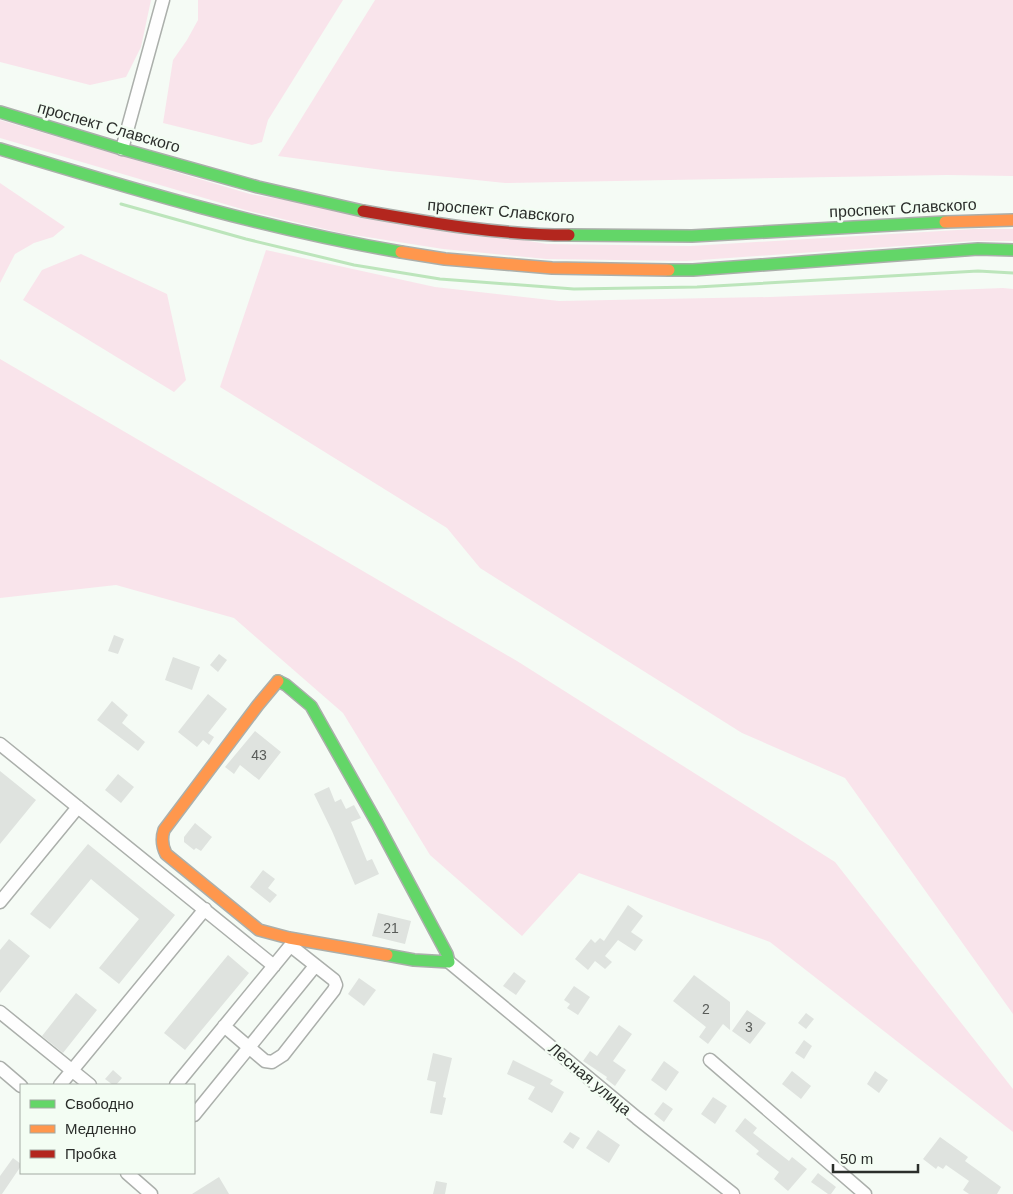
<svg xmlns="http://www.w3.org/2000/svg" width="1013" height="1194" font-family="Helvetica,sans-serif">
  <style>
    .green { fill: #f9e4eb }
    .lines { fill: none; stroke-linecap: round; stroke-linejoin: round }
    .stream { stroke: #bce5bb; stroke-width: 3 }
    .building { fill: #dfe3df }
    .street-casing { stroke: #abafab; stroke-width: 15 }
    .fast-casing { stroke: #abafab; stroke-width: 14 }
    .slow-casing { stroke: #abafab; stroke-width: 14 }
    .jam-casing { stroke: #abafab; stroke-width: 14 }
    .street { stroke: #fefefe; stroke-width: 12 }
    .fast { stroke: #63d668; stroke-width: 11 }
    .slow { stroke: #ff974d; stroke-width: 11 }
    .jam { stroke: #b3261e; stroke-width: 11 }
    .labels { text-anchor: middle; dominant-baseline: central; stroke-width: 5; stroke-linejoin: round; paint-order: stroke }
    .number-label { font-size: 14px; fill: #585b58 }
    .street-label { font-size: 16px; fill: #2b2e2b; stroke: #f3fdf3 }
  </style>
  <rect width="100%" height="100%" fill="#f5fbf5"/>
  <!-- green -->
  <path class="green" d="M0,0H151L141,47L126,77L90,85L0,62Z
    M198,0H343L268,120L262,142L252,145L163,123L173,60L187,40L198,20Z
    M375,0H1013V176L947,175L505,183L390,171L278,156Z
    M0,120L250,194L547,244L690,246L974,229H1013V241H973L686,261L546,259L443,249L341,233L245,210L0,138Z
    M0,183L65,227L53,237L34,243L15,254L0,283Z
    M266,250L435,287L559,301L770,297L1003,288L1013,289V1014L845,778L742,733L480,568L447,528L220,387Z
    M81,254L167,294L186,380L174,392L23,300L42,270Z
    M0,359L517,661L835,862L1013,1089V1132L770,942L579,873L522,936L430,855L343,713L234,618L116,585L0,598Z"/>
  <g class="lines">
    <!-- stream -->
    <path class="stream" d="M121,204L246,239L354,265L440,279L574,289L697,287L978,271L1013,273"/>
  </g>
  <!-- building -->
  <path class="building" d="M114,635L124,639L118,654L108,651Z
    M219,654L227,660L218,672L210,665Z
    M173,657L200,667L192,690L165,680Z
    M208,694L227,709L208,733L214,737L209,745L203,740L197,747L178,732Z
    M112,701L128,715L122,723L145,742L138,751L97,720Z
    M255,731L281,752L259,780L240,765L234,774L225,767Z
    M0,771L36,800L0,844Z
    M118,774L134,787L121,803L105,790Z
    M329,787L335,802L341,799L346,809L354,805L361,818L351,822L367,861L372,859L379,874L355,885L332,831L314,794Z
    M195,823L212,837L201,851L196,848L194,850L184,842V837Z
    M88,844L175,915L119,984L99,968L139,919L91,879L50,929L30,914Z
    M263,870L275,879L268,888L277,895L270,903L250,887Z
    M628,905L643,916L631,932L643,940L635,951L618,940L605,956L612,962L605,969L595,961L588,970L575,959L591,939L595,943L600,938L604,941Z
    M378,913L411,921L405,944L372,936Z
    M9,939L30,956L0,993V950Z
    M228,955L249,973L185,1050L164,1033Z
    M514,972L526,981L516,995L503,986Z
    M694,975L730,1002V1030L723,1024L708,1044L699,1037L706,1027L673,1001Z
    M359,978L376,990L364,1006L348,994Z
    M574,986L590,997L578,1015L567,1008L570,1004L564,1000Z
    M76,993L97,1010L63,1053L42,1036Z
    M747,1010L766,1023L750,1044L732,1031Z
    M806,1013L814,1019L806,1029L798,1023Z
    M619,1025L632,1034L613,1061L626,1070L615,1086L606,1079L607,1077L583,1061L590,1051L597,1056Z
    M804,1040L812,1046L804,1059L795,1053Z
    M433,1053L452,1058L443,1097L446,1098L442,1115L430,1113L436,1082L427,1080Z
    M513,1060L553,1080L550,1084L564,1092L552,1113L528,1099L535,1087L507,1074Z
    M664,1061L679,1072L666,1091L651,1080Z
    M113,1070L122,1078L116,1085H113L105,1079Z
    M792,1071L811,1086L801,1099L782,1084Z
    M875,1071L888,1080L879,1093L867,1084Z
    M713,1097L727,1106L715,1124L701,1114Z
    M663,1102L673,1109L664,1122L654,1114Z
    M745,1118L757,1128L753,1133L789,1161L792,1157L807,1169L788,1191L774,1179L779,1172L756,1154L759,1151L735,1131Z
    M598,1130L620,1145L609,1163L586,1148Z
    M570,1132L580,1138L573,1149L563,1142Z
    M940,1137L968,1157L965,1161L1001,1187L997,1194H969L963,1190L969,1181L946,1165L943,1169L938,1166L936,1169L923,1159Z
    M13,1158L21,1164V1166L2,1194H0V1176Z
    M818,1173L836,1187L831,1194H828L811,1182Z
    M219,1177L229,1194H192Z
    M436,1181L447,1183L445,1194H433Z"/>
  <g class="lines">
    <defs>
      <path id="street" d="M122,149L163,0
        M0,744L274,966
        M0,902L78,807
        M449,962L637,1118L733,1194
        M0,1012L90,1085
        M224,1026L265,1061L272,1062L283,1055L334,990L336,985L334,980L291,946
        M710,1060L865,1194
        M0,1068L21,1086
        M60,1085L205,909
        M176,1085L295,940
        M194,1115L315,966
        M127,1173L151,1194"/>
      <path id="fast" d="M0,112L122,149L258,187L363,211
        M0,149C132,189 265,229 401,252
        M569,235L692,236L945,222
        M669,270H693L978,249L1013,250
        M278,681L286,685L311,706L377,823L447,954L449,962L414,960L387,955"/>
      <path id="slow" d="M945,222L1013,220
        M401,252L445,259L552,268L669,270
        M278,681L258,705L164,830C161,839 162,846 166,854L259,930L289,938L387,955"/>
      <path id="jam" d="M363,211C431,223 500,235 569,235"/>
    </defs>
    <!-- street casing -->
    <use href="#street" class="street-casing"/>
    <!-- fast casing -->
    <use href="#fast" class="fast-casing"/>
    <!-- slow casing -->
    <use href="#slow" class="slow-casing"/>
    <!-- jam casing -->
    <use href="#jam" class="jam-casing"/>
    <!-- street -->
    <use href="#street" class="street"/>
    <!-- fast -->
    <use href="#fast" class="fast"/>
    <!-- slow -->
    <use href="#slow" class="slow"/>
    <!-- jam -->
    <use href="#jam" class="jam"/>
  </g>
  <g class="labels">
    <!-- number labels -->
    <g class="number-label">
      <text x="259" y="755">43</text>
      <text x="391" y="928">21</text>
      <text x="706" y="1009">2</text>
      <text x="749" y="1027">3</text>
    </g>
    <!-- street labels -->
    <g class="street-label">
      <text transform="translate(109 127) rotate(16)">проспект Славского</text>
      <text transform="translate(903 208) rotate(-3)">проспект Славского</text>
      <text transform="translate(501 211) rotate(5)">проспект Славского</text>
      <text transform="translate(590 1079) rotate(40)">Лесная улица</text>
    </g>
  </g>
  <!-- legend -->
  <rect x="20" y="1084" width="175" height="90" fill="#f3fdf3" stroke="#a3aaa3"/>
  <rect x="30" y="1100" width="25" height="8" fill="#63d668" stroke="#a3aaa3"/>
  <text x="65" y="1109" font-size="15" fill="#2b2e2b">Свободно</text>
  <rect x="30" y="1125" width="25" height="8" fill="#ff974d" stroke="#a3aaa3"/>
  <text x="65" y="1134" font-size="15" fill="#2b2e2b">Медленно</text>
  <rect x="30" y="1150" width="25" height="8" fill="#b3261e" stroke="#a3aaa3"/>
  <text x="65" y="1159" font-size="15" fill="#2b2e2b">Пробка</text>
  <!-- scale -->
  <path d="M833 1164v8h85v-8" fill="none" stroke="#2b2e2b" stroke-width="2.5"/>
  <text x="840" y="1164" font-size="15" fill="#2b2e2b" stroke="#f3fdf3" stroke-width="4" paint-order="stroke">50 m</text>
</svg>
